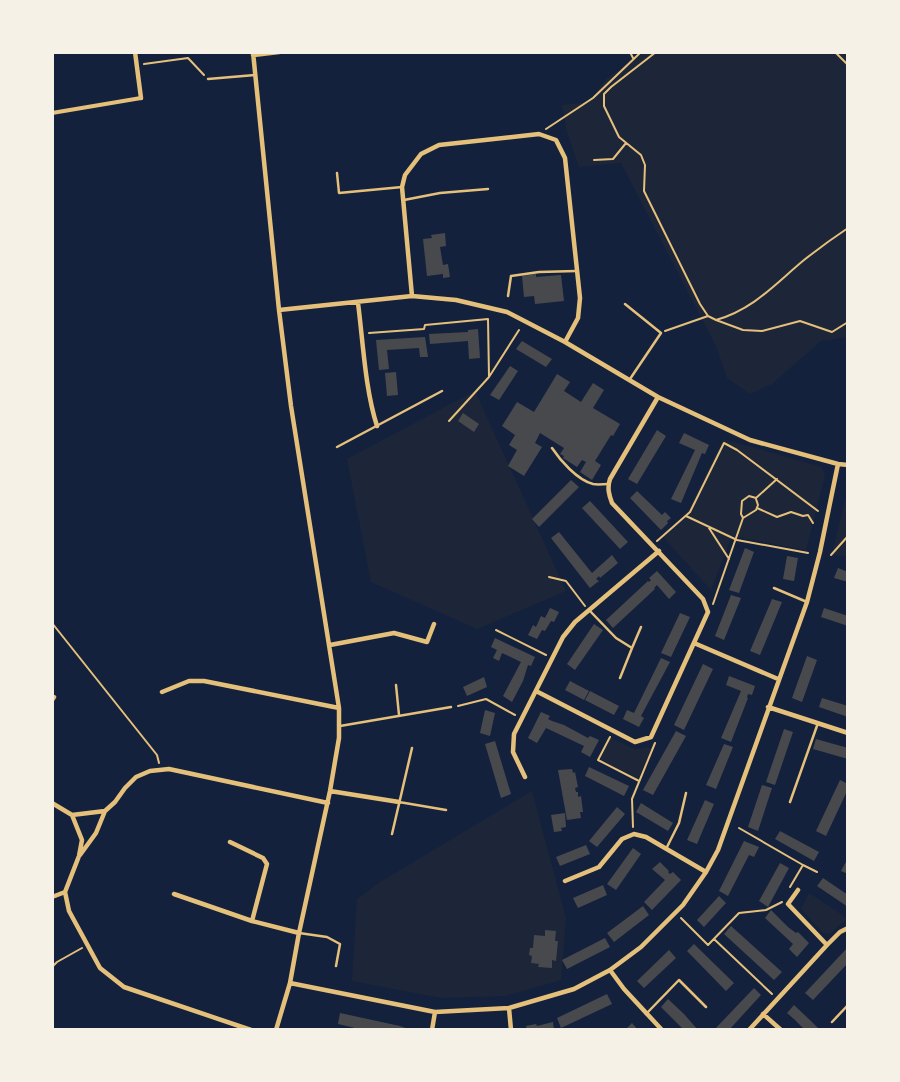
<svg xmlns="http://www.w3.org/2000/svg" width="900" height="1082" font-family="'Public Sans',sans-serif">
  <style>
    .green { fill: #1d2539 }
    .building { fill: #48494c }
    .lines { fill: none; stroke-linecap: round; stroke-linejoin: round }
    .path { stroke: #e5c07b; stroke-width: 2 }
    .service { stroke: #e5c07b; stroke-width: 2.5 }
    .pedestrian { stroke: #e5c07b; stroke-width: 4 }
    .minor { stroke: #e5c07b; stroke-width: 4.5 }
  </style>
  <rect width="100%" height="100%" fill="#14213d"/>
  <!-- green -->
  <path class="green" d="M643,53H847V337L821,341L772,384L750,394L727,378L716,346L621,163L579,167L567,132L562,105L589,102L606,79Z
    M475,391L566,591L477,629L371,582L347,459Z
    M723,439L822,467L825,476L806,550L732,536L711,590L663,537L686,515Z
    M847,492V557L832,554Z
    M611,738L635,749L648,747L651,749L638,779L600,759Z
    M532,791L566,918L561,980L505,996L441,998L352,981L357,899L380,882Z
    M809,893L847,918V920L839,925L830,934L823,933L801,909Z"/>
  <!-- building -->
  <path class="building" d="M445,233L446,246L440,247L443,265L448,264L450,277L443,278V274L427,276L423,239L432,238L431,235Z
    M536,274V277L561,275L564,301L535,304L534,296L524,297L522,276Z
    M478,329L480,358L469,359L468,341L430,344L429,334L468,332V330Z
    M425,337L428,357H420L419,348L387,350L389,369L379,370L376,340Z
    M522,341L552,359L546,367L516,349Z
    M510,366L518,371L499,400L490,395Z
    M396,372L398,395L387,396L385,373Z
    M557,374L570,382L564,391L581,402L593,383L604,390L593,408L620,424L613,436L611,435L595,461L601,465L592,480L580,472L586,462L582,460L577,467L563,458L564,456L560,454L564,448L540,433L535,443L542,447L524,476L508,466L517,450L509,445L515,435L502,426L517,402L534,412Z
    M463,413L479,424L474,432L458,421Z
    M657,430L666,436L637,484L628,479Z
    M684,433L709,445L705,454L702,453L681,503L671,499L695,450L679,443Z
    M571,480L579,487L539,527L532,519Z
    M637,491L662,515L665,512L671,518L667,521L668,523L661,530L630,498Z
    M590,501L628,542L620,549L582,508Z
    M559,532L592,573L612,555L618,563L600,578L599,576L596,579L599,581L590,588L551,538Z
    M745,548L754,552L739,593L729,590Z
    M787,556L798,558L794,581L783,579Z
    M838,568L848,572V582L834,578Z
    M657,571L676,592L669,599L657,585L654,588L655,589L613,628L606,620L648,581L649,582L651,580L649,578Z
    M731,595L741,598L724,640L715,636Z
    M772,599L782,602L760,655L750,651Z
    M550,608L559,612L554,622L551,621L545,631L542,630L537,639L528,635L533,625L536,627L541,616L545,618Z
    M824,608L848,616V626L821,617Z
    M680,613L690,617L671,657L661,653Z
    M594,624L603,630L575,670L567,664Z
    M495,638L535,657L531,666L528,665L523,681L512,702L503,696L521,662L502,653L499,661L493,658L497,650L491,647Z
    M807,656L817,660L802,702L792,698Z
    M661,658L670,662L641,716L644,718L639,727L623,719L627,710L634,713Z
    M703,664L713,669L684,730L674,725Z
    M729,676L755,686L752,695L748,694L747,698H748L731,742L721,738L741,691L726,685Z
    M484,677L487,687L467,696L463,687Z
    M570,681L589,691L584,700L565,690Z
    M590,691L619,706L614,715L585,700Z
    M822,698L848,706V717L819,707Z
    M485,710L495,713L490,736L480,733Z
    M541,712L550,716L548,719L552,721L564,725L588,738L590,736L599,740L590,757L581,752L584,746L546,728L537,743L528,738Z
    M784,729L793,732L775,785L766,782Z
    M676,731L686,736L653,795L643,790Z
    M816,739L848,748V759L813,749Z
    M495,741L511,794L501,798L485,744Z
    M724,744L733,747L716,789L706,785Z
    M589,767L629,786L624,796L585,776Z
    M572,769L573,773L575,772L578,787L575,788L576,792H578V797L581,796L583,812H580L581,818L567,820L558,770Z
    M840,780L848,784V789L826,836L816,831Z
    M762,785L772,788L758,831L748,827Z
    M705,800L714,804L697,844L687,840Z
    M641,803L673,823L668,831L636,812Z
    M617,807L625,814L597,847L589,841Z
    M565,813L566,827L561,828L562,831L554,832L551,815Z
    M780,831L819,852L814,861L775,839Z
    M744,841L759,847L754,857L749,855L728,896L719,891Z
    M586,845L590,854L560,866L556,857Z
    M633,848L641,854L616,890L607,884Z
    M848,858V874L841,871Z
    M660,862L669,871L668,872L670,874L673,872L681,880L652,910L644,902L665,880L652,869Z
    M780,863L789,868L768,907L759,901Z
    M823,878L848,895V907L817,886Z
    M603,885L607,895L578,908L573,898Z
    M719,896L726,903L704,927L697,920Z
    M643,906L649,915L614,942L607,933Z
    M771,910L788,927L796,933L798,932L809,943L797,957L789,949L793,944L765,918Z
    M731,926L782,972L774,980L724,934Z
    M545,930L556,931L555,941H558L556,961L552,960V968L538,967L539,964L531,963L532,956L529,955L530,948H533L534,935L545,936Z
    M605,938L610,947L567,969L562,960Z
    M694,944L734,983L726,991L687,951Z
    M848,947V963L813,1000L805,993Z
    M669,950L676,958L644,988L637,981Z
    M754,988L761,995L729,1030H714Z
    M607,994L612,1004L561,1028L557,1018Z
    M668,999L684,1014L698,1030H684L661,1007Z
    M794,1005L811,1021L820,1030H805L795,1020L787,1013Z
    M340,1013L400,1026L411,1030H362L351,1027L338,1024Z
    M553,1022L554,1030H527L526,1026L536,1024L537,1026Z
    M632,1023L638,1030H625Z"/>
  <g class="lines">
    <!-- path -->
    <path class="path" d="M630,52L633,58
      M656,52L611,87L604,94V106L619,137L641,155L645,165L644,191L700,304L708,316L716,320C754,309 775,284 804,260C818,249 833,238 848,228
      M835,52L848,65
      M144,64L188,58L204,75
      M546,129L593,98L641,52
      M594,160L613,159L626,143
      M716,320L743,330L762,331L800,321L832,332L848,322
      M665,331L708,316
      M369,333L424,329L425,325L488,319L489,377L449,421
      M489,377L519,330
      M757,508L777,517L791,512L803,516L808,515L813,523
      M686,516L737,540L808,553
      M743,518L756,510L758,505L756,499
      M709,528L729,559
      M657,541L690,512L724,443L737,450L818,511
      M831,555L848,536
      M549,577L566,581L585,606
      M713,604L743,518L741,514L742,501L749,496L756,498L777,479
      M52,623L157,755L159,763
      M496,630L546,655
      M458,706L486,699L515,715
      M610,737L598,760L639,781
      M633,827L632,799L655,743
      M739,828L803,865L790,887
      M803,865L817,872
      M681,918L708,945L739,913L766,910L782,902
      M714,939L772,994
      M52,967L57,962L82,948"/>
    <!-- service -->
    <path class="service" d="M208,79L255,75
      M337,173L339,193L402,187
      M404,200L440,193L488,189
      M508,296L511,276L539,272L576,271
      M625,304L661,333L630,379
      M337,447L442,391
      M552,448C560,460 577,480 593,484C598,485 603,484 609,484
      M774,588L807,602
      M589,610L616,638L632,648L620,678
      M632,648L641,627
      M396,685L399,715
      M340,726L451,707
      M399,802L446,810
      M790,802L818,723
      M392,834L412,748
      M666,849L679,823L686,793
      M299,933L327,937L340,944L336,966
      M646,1014L679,980L706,1007
      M832,1022L848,1005"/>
    <!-- pedestrian -->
    <path class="pedestrian" d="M52,113L141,98"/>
    <!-- minor -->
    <path class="minor" d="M135,52L141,98
      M253,52L279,310L291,406L339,708V738L330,791L299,933L290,983L276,1030
      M253,55L279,52
      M412,296L402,187L405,175L421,154L439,145L539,134L556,140L565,158L580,298L578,318L565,342
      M358,303C363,341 365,389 377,426
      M279,310L412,296L456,300L507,312L565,342L658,397L750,440L838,464L848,465
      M694,643L778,679
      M330,645L394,633L427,642L434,624
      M536,691L635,742L651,737L708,612L703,599L612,503C609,495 607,488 610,479L658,397
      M162,692L189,681H204L339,708
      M52,700L54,697
      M768,707L848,733
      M525,777L513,752L514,734L563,637L575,622L659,551
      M330,791L399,802
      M52,803L72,815L105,811L115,802L125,788L136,777L150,771L169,769L328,803
      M72,815L82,840L79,856L65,892L69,911L100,968L124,987L251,1030
      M230,842L263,858L267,864L252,921
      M80,855L96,833L105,811
      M565,881L599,867L622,839L634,834L646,837L706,872
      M798,890L788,904L827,945
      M174,894L252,921L299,933
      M52,897L65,892
      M610,970L624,989L662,1030
      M290,983L435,1012L509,1008L574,989L610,970L641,947L683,905L706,872L718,850L807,602L820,552L838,464
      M509,1008L511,1030
      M763,1014L781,1030
      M432,1030L435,1012
      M749,1030L827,945L840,932L848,928"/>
  </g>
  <!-- border -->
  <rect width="900" height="1082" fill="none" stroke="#f6f1e7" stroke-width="108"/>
</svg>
